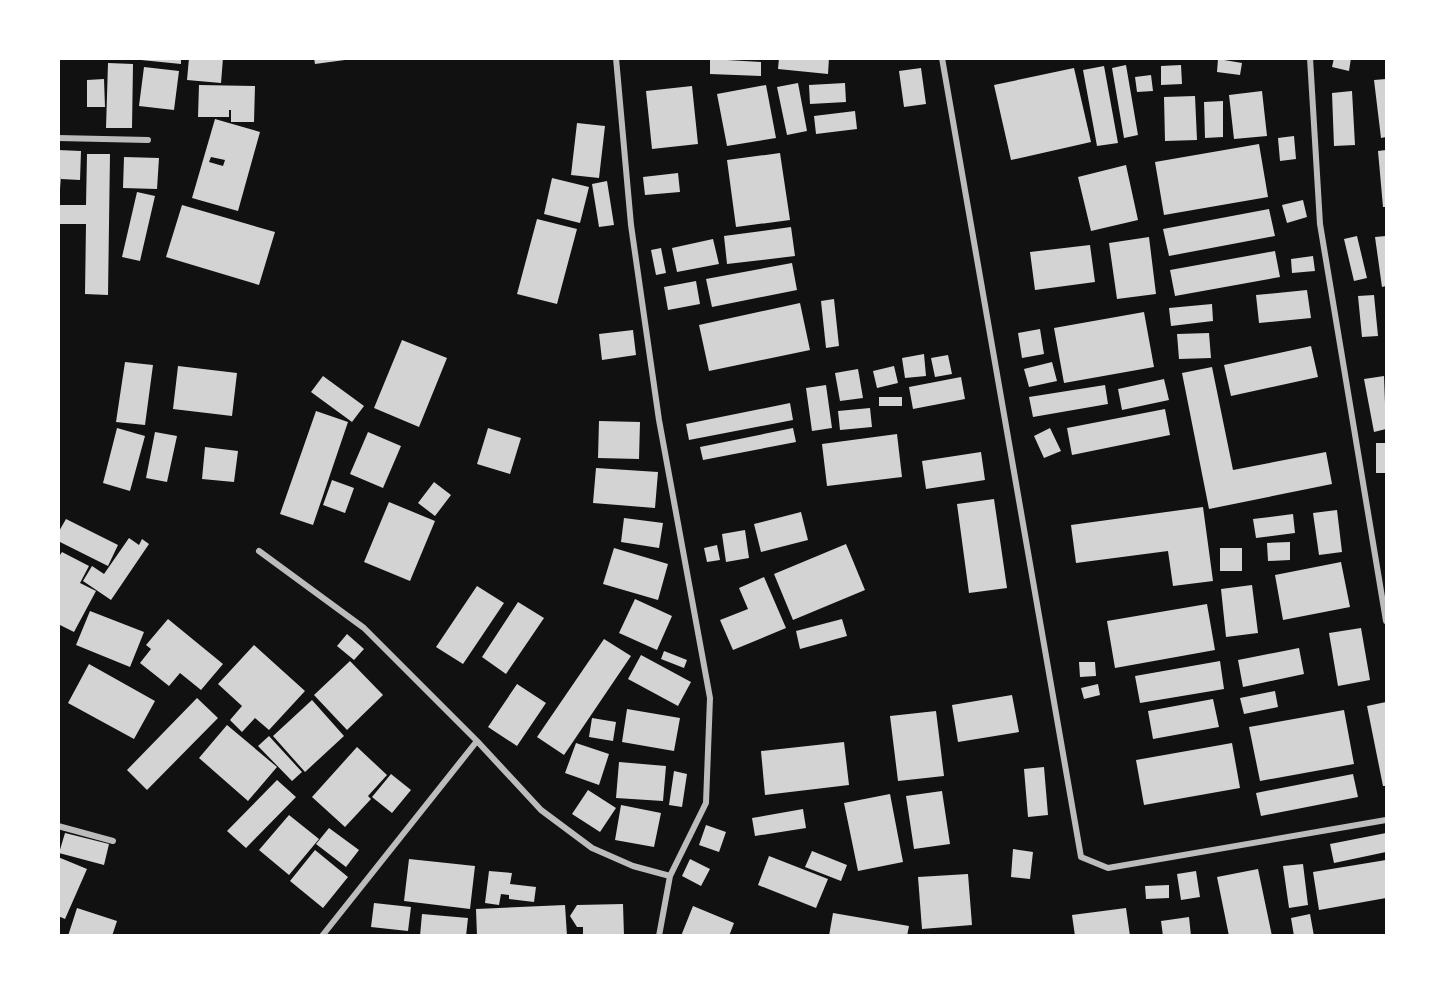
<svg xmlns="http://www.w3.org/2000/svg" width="1445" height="994" font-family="Raleway,sans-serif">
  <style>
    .building { fill: #d3d3d3; fill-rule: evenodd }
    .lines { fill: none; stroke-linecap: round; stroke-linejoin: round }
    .minor { stroke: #bcbcbc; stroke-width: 6 }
  </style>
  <rect width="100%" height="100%" fill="#111"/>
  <!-- building -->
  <path class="building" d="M121,58H181V64Z
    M189,58H223L221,83L187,80Z
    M314,58H345V60L315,64Z
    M779,58H829L828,74L778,69Z
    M1334,58H1351L1349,71L1332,67Z
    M710,59L761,62V76L710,74Z
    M1218,59L1242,63L1240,75L1217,72Z
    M108,63L133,64L132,128H106Z
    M1126,65L1138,135L1124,138L1112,68Z
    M1181,65L1182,84L1161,85V66Z
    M1104,66L1118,143L1097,146L1083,70Z
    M144,67L179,71L174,110L139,106Z
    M921,68L926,104L904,107L899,71Z
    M1074,68L1091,142L1011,160L994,85Z
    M1151,75L1153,91L1137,92L1135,77Z
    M104,79L105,107H87V80Z
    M1386,79V137L1381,138L1374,80Z
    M798,83L807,131L787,135L777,87Z
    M845,83L846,102L810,104L809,85Z
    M199,85L255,86L254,122H231V110H229V117H198Z
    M766,85L776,138L727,146L717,94Z
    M692,86L698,144L652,149L646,91Z
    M1262,91L1267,136L1234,139L1229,95Z
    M1352,91L1355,145L1334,146L1332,93Z
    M1195,96L1197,140L1165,141L1164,97Z
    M1223,101V137L1205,138L1204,102Z
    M855,111L857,129L816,134L814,116Z
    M215,119L260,132L238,211L192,198ZM211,157L225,160L223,166L209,162Z
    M577,123L605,126L599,178L571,175Z
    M1294,136L1296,159L1280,161L1278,138Z
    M1259,144L1268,197L1164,215L1155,162Z
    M58,150L81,151L80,180L61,179V189Z
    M1386,150V207H1383L1378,151Z
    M780,153L790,220L736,227L727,160Z
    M87,154H110L108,295L85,294L86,224H58V205H86Z
    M124,157L159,158L157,189L123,188Z
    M1126,165L1138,220L1091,231L1078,177Z
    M678,173L680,192L645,195L643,177Z
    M552,178L589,187L580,223L544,214Z
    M607,181L614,225L599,227L592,184Z
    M137,192L155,196L140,261L122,257Z
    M1303,200L1307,217L1287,223L1282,205Z
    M182,205L275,232L259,285L166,257Z
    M1269,209L1275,236L1169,256L1163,229Z
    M537,219L577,229L557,304L517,294Z
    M791,227L795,256L727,264L724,236Z
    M1357,236L1367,278L1354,281L1344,239Z
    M1386,236V286L1382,287L1375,237Z
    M1149,237L1156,294L1117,299L1109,243Z
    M713,239L719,264L677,272L672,248Z
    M1090,245L1095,282L1035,290L1030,252Z
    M661,248L666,273L656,275L651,250Z
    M1275,251L1280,277L1175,296L1170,270Z
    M1313,256L1315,271L1292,273L1291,259Z
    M792,263L797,290L712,307L706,279Z
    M696,281L700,304L668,310L664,287Z
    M1307,290L1311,318L1259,323L1256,295Z
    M1374,295L1378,336L1362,337L1358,296Z
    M834,299L839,346L826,348L821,301Z
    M800,303L810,350L709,371L699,325Z
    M1212,304L1213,321L1171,326L1169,308Z
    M1144,312L1154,367L1064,383L1054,328Z
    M1040,329L1044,354L1022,358L1018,333Z
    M633,330L636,355L602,360L599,334Z
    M1209,333L1211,358L1179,359L1177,334Z
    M402,340L447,358L419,427L374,408Z
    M1311,346L1318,377L1231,396L1224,365Z
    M924,354L926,376L905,378L902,358Z
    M948,355L952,374L935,377L931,358Z
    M125,362L153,365L145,425L116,422Z
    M1052,362L1057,381L1029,387L1024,369Z
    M178,366L237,373L232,416L173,409Z
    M894,366L898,383L877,388L873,371Z
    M1212,367L1233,470L1326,452L1332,484L1209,509L1182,373Z
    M858,369L863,398L840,401L835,373Z
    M323,376L364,406L352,422L311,392Z
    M1384,376L1386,429L1374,432L1364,379Z
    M961,377L965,399L913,409L909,387Z
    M1164,379L1169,400L1122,410L1118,389Z
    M826,385L832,428L812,431L806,388Z
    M1105,385L1108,404L1033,417L1029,397Z
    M879,397H902V406H879Z
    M790,403L793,420L689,440L686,424Z
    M870,408L872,427L840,430L838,411Z
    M1165,409L1170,435L1072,455L1067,428Z
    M316,411L348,422L313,525L280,514Z
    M599,421L640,422L639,459L598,458Z
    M117,428L145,436L130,491L103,483Z
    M488,428L521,438L510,474L477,464Z
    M793,428L796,442L703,460L700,447Z
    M1050,428L1061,451L1044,458L1034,436Z
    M155,432L177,436L167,482L146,478Z
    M368,432L401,446L383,488L350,474Z
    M897,434L902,477L827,486L822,444Z
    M1376,443H1386V473H1376Z
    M205,447L238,451L234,482L202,479Z
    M981,452L985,480L926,489L922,461Z
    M596,468L658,472L655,508L593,503Z
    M332,480L354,488L345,513L323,505Z
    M434,482L451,495L435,516L418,503Z
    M994,499L1007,588L969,593L957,504Z
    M389,502L435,521L410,581L364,562Z
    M1203,507L1213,581L1173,586L1168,551L1076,563L1071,525Z
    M1337,510L1342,552L1319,555L1313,513Z
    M801,512L808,540L761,552L754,524Z
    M1293,514L1295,533L1256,538L1253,519Z
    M624,518L663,523L659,548L621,542Z
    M66,519L118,545L108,566L58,541V533Z
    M745,530L749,558L726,562L722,534Z
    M129,538L139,545L142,539L149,544L111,600L83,581L92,566L104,574Z
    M1290,542V560L1268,561L1267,543Z
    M846,544L865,590L793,620L774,574Z
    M717,545L720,560L707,562L704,548Z
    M614,548L668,564L658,600L603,584Z
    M1220,548H1242V571H1220Z
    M62,552L89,566L80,583L96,591L74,632L58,624V558Z
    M1341,562L1350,607L1283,620L1275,575Z
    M764,577L786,628L733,650L720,620L748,609L739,588Z
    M1252,585L1258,633L1226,637L1221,589Z
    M477,586L504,603L463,664L436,647Z
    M635,599L672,616L657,650L619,633Z
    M518,602L544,618L506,674L482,657Z
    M1207,604L1215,650L1115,668L1107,621Z
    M90,611L144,632L130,667L76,645Z
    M168,619L223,664L201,690L180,673L169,686L140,663L151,649L146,645Z
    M842,619L847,636L800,649L796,631Z
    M1361,628L1370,680L1338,686L1329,633Z
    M347,634L364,649L354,660L337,646Z
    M604,639L631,656L564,755L537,737Z
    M254,645L305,691L269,730L255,718L242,732L230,720L242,706L218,684Z
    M1299,648L1304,674L1243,687L1238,660Z
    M664,651L687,660L684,668L661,659Z
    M641,655L691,682L678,706L628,679Z
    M350,661L383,695L347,730L314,695Z
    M1220,661L1224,689L1140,703L1135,676Z
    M1079,662H1095L1096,676L1080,677Z
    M89,664L155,701L134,739L68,703Z
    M517,684L546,703L517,746L488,727Z
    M1098,684L1100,695L1084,699L1081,688Z
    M1275,691L1278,707L1244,714L1240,698Z
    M1012,695L1019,732L958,742L952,705Z
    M197,698L218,718L147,790L127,770Z
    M1213,699L1219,727L1153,739L1148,711Z
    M312,700L344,736L305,772L273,736Z
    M1386,702V786H1383L1367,706Z
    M627,709L680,718L674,751L622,742Z
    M1344,710L1354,764L1260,781L1249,727Z
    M936,711L944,776L898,781L890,716Z
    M592,718L616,722L613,741L589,737Z
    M227,725L277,767L248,801L199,758Z
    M269,736L302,772L292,781L258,746Z
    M844,742L849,785L765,795L761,751Z
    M576,743L609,754L599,785L565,773Z
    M1232,743L1240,788L1144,805L1136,760Z
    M357,747L387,775L368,796L371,799L345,827L312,797Z
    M619,762L666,766L663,801L616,798Z
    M1044,767L1048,815L1028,817L1024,769Z
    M674,771L687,774L682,807L669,805Z
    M391,774L411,790L392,813L372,797Z
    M1353,774L1358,797L1261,816L1256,793Z
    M277,780L296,797L246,848L227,831Z
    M588,790L616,808L600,832L572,814Z
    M942,791L950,844L914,849L906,796Z
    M890,794L903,862L858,871L844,803Z
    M621,805L661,813L654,847L615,840Z
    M803,809L806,828L755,836L752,818Z
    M289,815L319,839L289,875L259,850Z
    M706,825L726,832L719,852L699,845Z
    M329,828L359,850L346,867L316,844Z
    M65,833L109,844L104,865L59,853Z
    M1386,833V852L1334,863L1330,844Z
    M1013,849L1033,852L1030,879L1011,877Z
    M315,850L348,877L323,908L290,881Z
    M812,851L847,865L841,881L805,867Z
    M769,856L828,879L816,908L758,885Z
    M58,857L87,869L65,919L58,916Z
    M409,859L475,866L470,909L404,901Z
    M690,859L710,869L701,886L682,876Z
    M1386,860V898L1319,910L1313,872Z
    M1303,864L1308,905L1289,908L1283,866Z
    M1258,869L1272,936H1229L1217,877Z
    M489,871L512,873L510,884L536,887L534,902L509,899V895L501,894L499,905L485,903Z
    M1196,871L1200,897L1181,900L1177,874Z
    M968,874L972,925L922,929L918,877Z
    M1169,885V898L1146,899L1145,886Z
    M374,903L411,907L408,931L371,927Z
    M623,904L624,936H583V927H577L570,916L577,905Z
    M565,905L567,936H477L476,909Z
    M693,906L734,923L729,936H681Z
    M77,908L117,921L112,936H68Z
    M1126,908L1130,936H1075L1072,915Z
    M833,913L909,926L907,936H829Z
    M422,914L468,918L466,936H420Z
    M1310,914L1314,936H1294L1291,918Z
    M1189,917L1191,936H1163L1161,921Z"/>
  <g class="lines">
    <!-- minor -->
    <path class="minor" d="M616,58L631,225L659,420L710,698L706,803L670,876L659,936
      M942,58L1081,857L1108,868L1386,820
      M1310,58L1320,224L1386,621
      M58,138L148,140
      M259,551L364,628L477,741L541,810L592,848L633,866L670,876
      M58,826L113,841
      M322,936L477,741"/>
  </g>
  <!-- border -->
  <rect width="1445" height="994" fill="none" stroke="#ffffff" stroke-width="120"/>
</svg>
